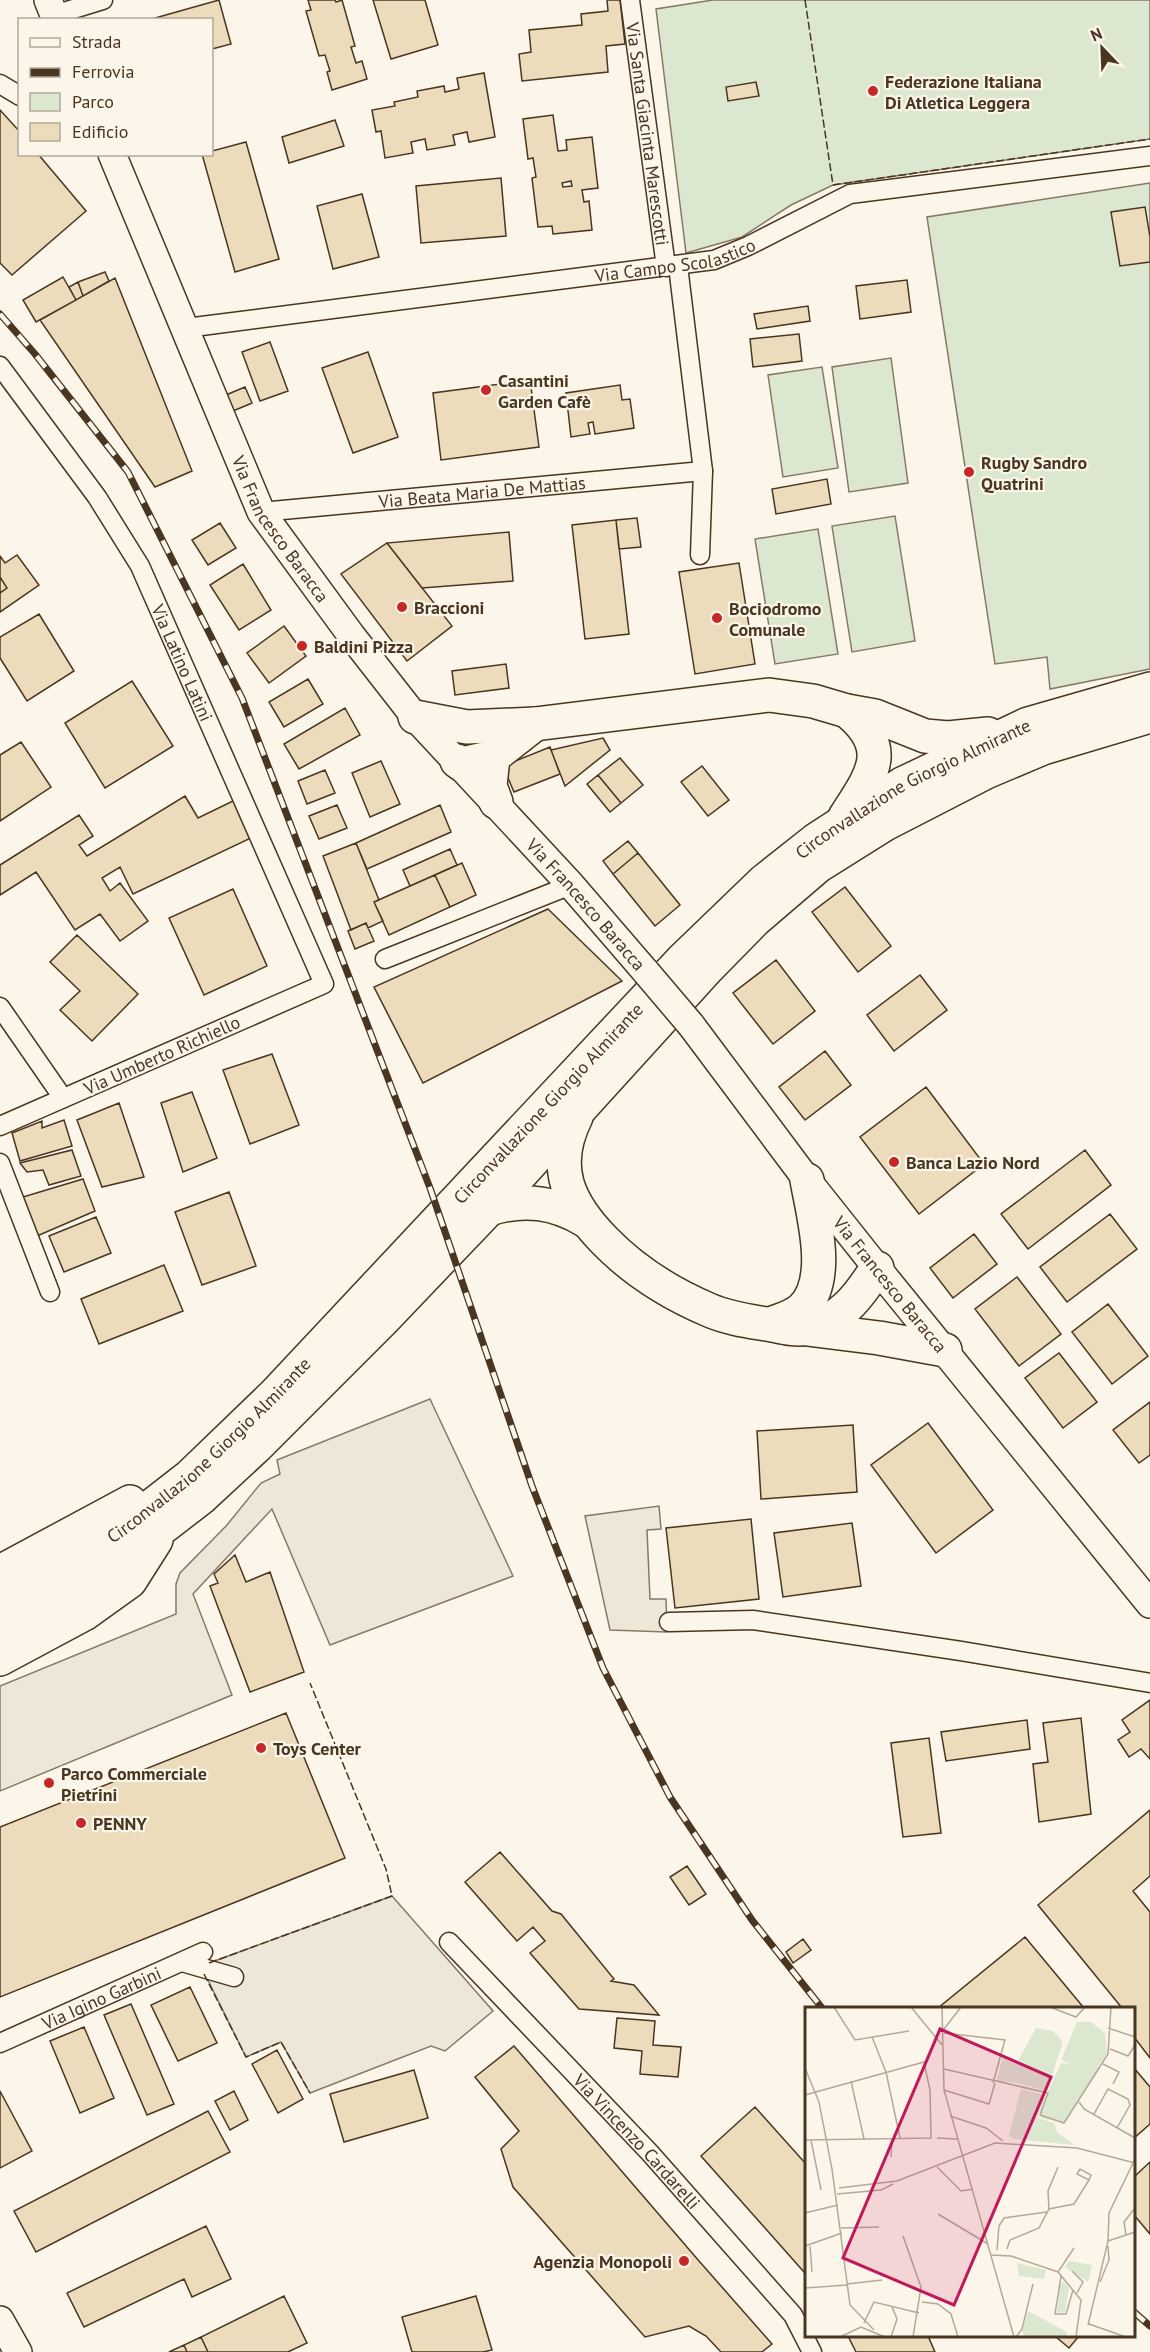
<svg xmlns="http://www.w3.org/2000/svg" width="1150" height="2352" font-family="'PT Sans',sans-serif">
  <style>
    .green { fill: #dce7d0; stroke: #887966; stroke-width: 1.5 }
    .parking { fill: #ede7d9; stroke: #887966; stroke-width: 1.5 }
    .building { fill: #ecdcbc; stroke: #4a3520; stroke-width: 1.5; fill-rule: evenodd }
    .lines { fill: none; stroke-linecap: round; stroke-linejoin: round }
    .street-casing { stroke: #4a3520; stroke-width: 21 }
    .secondary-casing { stroke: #4a3520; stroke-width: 30 }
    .highway-casing { stroke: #4a3520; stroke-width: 36 }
    .street { stroke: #fbf6e9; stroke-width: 18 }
    .secondary { stroke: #fbf6e9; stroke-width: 27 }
    .highway { stroke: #fbf6e9; stroke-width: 33 }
    .rail-casing { stroke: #4a3520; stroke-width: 7 }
    .rail { stroke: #fbf6e9; stroke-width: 4.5; stroke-dasharray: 14; stroke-linecap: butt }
    .secondary-bridge-casing { stroke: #4a3520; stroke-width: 30; stroke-linecap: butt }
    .secondary-bridge { stroke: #fbf6e9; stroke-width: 27 }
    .fence { stroke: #4a3520; stroke-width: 1.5; stroke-dasharray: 8 3; stroke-linecap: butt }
    .poi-dot { fill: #c62828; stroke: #fbf6e9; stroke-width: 2 }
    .labels { text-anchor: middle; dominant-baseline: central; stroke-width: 4.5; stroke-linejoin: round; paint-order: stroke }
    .poi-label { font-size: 18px; font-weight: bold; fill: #4a3520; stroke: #fbf6e9; text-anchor: start }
    .street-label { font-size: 18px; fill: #4a3520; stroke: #fbf6e9 }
    .inset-road { fill: none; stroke: #b4a999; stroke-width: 1.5 }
    .view { fill: #c2185b; fill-opacity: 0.15; stroke: #c2185b; stroke-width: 3 }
    .inset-edge { fill: none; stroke: #4a3520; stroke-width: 3 }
  </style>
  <rect width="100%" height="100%" fill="#fbf6e9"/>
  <!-- green -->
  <path class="green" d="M713,0H1150V139L833,185L791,205L742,237L686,253L656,9Z
    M1150,183V669L1050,689L1047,657L995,664L927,217Z
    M891,358L908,483L849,492L832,367Z
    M822,367L838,468L783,477L768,375Z
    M895,516L915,641L852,652L832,526Z
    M818,529L838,654L775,664L755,539Z"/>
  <!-- parking -->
  <path class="parking" d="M430,1399L513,1576L330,1645L272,1509L193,1594L232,1695L0,1791V1686L176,1614V1584L180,1573L227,1525L261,1483L280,1474L277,1460Z
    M659,1506L661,1529L647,1530L650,1599H666L667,1632L610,1630L585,1516Z
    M392,1896L493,2011L445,2051L431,2046L310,2093L281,2042L246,2057L201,1966Z"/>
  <!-- building -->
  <path class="building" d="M219,0L231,44L212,49V20H148Z
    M308,0H335L336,2L342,0L355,46L351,47L356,63L362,61L367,79L332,90L327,72L330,71L325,55L319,56L306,11L311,10Z
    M373,0H425L438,45L391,59Z
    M607,0H620L625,44L606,46L608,72L522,81L519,54L531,52L529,30L582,25L581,14L608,11Z
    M484,73L495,137L469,142L467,132L453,135L455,145L427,150L425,139L411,142L413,153L385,158L381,131L376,132L372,110L395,106L394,102L418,97L417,91L444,86L445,92L459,89L457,78Z
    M756,82L759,96L728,101L726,87Z
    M0,110L20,132V154H38L86,211L12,275L0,263Z
    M553,115L558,151L567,150L566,140L592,137L598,188L582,190L584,202L589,201L592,230L553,234L552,226L538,227L532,178L536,177L533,158L528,159L523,119ZM571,181L572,186L563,187L562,183Z
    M335,120L344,146L289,163L282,137Z
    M246,142L279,259L235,272L202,154H212V151Z
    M501,178L506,236L421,243L416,186Z
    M362,194L379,257L333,269L317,206Z
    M1145,207L1150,237V262L1120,266L1111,212Z
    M105,272L109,281L83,296L78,282Z
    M63,277L76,300L36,322L23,300Z
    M115,278L192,471L155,487L40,320Z
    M907,280L911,312L860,319L856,286Z
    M78,282L83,296L76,300L69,287Z
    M808,306L810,321L757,329L754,314Z
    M799,334L802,361L753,367L750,339Z
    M270,342L288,391L260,401L242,352Z
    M368,352L398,437L353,453L322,368Z
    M530,380L539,447L441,460L433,393Z
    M620,385L622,400L630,399L634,428L595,434L593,422L588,423L590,434L571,437L566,393Z
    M245,387L252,403L233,411L226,395Z
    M827,479L831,504L776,514L772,489Z
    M637,518L641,547L619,549L616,520Z
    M616,520L629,634L585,639L572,525Z
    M220,523L236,548L208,565L192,540Z
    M509,532L513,581L422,588L387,543Z
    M387,543L452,626L407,661L341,574Z
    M17,555L39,585L0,612V593L7,588L0,577V556L5,563Z
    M739,563L755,664L695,674L679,572Z
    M243,564L271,610L239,630L210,585Z
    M0,577L7,588L0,593Z
    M39,614L74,671L27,701L0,658V637Z
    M284,626L306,656L269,683L247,653Z
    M506,664L509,688L455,695L452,671Z
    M308,679L323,704L284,727L269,702Z
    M132,681L173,746L105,788L65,723Z
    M345,708L360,735L299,769L284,744Z
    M603,738L610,750L565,786L551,750Z
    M21,742L51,787L0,821V755Z
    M550,747L560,774L514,792L503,766Z
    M620,758L643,785L621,803L598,775Z
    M381,761L400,804L370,817L352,773Z
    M702,766L729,800L708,816L681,782Z
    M325,770L335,793L307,804L298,781Z
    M598,775L621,803L610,812L587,784Z
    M185,796L198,818L235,800L253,837L133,894L120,867L102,878L110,891L120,883L148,921L120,941L100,914L75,930L36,872L0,895V865L79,815L93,836L79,845L87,856Z
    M337,805L347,828L319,839L309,816Z
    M440,805L451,832L367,869L356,843Z
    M628,841L638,853L613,874L603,861Z
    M356,843L379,900L374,902L383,921L368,928L366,923L351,930L323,856Z
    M450,849L457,865L410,886L403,870Z
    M638,853L680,905L655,926L613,874Z
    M462,863L476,895L450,907L435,875Z
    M435,875L450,907L389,935L374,902Z
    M845,887L891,946L858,972L812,912Z
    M233,889L267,966L204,995L169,918Z
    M548,909L622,981L423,1083L374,987Z
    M366,923L374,941L355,949L348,931Z
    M77,935L138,994L92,1041L60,1010L80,991L50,962Z
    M776,960L815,1011L773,1044L733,993Z
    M920,975L947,1010L894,1051L867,1015Z
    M825,1051L851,1085L805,1120L779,1087Z
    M272,1054L299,1125L250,1144L223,1070Z
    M926,1087L984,1164L919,1214L860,1137Z
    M192,1092L217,1158L183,1172L161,1103Z
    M119,1103L144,1177L102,1187L77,1120Z
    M64,1120L72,1146L20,1161L12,1133L42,1121V1128Z
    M72,1150L81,1176L49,1185L43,1170L27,1172L20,1163Z
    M1085,1150L1111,1185L1028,1249L1001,1214Z
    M83,1179L95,1211L37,1236L23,1197Z
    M229,1192L256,1266L202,1285L175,1212Z
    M1110,1214L1137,1249L1067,1302L1040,1267Z
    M96,1217L111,1253L64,1272L49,1236Z
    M974,1234L997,1264L953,1298L930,1268Z
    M164,1265L183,1311L99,1344L81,1299Z
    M1017,1277L1061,1334L1019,1366L975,1309Z
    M1108,1304L1148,1356L1112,1384L1072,1332Z
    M1059,1353L1097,1402L1063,1428L1025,1378Z
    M1150,1402V1455L1139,1463L1113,1430Z
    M928,1423L993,1510L936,1553L871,1465Z
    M853,1425L857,1492L761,1499L757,1431Z
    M751,1519L759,1599L675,1608L666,1528Z
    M852,1523L861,1586L783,1597L774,1533Z
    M235,1555L246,1582L270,1572L304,1672L250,1692L210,1586L218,1583L214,1574Z
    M1150,1700V1759L1141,1749L1129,1757L1118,1740L1130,1732L1122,1720Z
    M286,1713L345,1858L0,1997V1827Z
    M1081,1718L1091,1814L1039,1822L1033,1764L1048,1762L1043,1723Z
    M1027,1720L1030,1749L946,1761L941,1732Z
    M929,1738L941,1833L903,1837L891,1743Z
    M1150,1810V1876L1133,1891L1150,1912V2058L1134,2037V2008H1122L1038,1905Z
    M500,1852L552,1911L561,1914L614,1979L611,1981L634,1985L659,2015L579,2009L530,1953L545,1941L533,1927L517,1941L465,1882Z
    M687,1866L706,1894L689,1905L670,1877Z
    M1025,1937L1084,2008H938Z
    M803,1939L811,1950L793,1963L786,1952Z
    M190,1987L217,2043L178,2061L151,2005Z
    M131,2004L174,2104L147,2115L104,2015Z
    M617,2018L655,2021L653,2045L681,2047L678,2077L640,2074L642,2051L614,2048Z
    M84,2027L114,2098L80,2113L50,2041Z
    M514,2046L699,2261L772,2344L762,2352H721L706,2336L689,2326L645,2337L513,2187L501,2149L519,2131L475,2077Z
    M277,2050L303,2099L278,2113L252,2064Z
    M1134,2068L1150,2087V2124L1134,2138Z
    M414,2070L428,2118L344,2142L330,2094Z
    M0,2091L32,2151L0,2168Z
    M234,2091L248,2120L230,2130L215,2101Z
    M755,2107L806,2164V2269L804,2272L701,2156Z
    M208,2111L230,2152L36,2252L14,2211Z
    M1150,2162V2234L1134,2215V2177Z
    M206,2226L231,2279L192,2297L184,2279L84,2327L67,2293Z
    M284,2296L307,2343L288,2352H208L201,2337Z
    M476,2296L492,2350L483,2352H412L402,2317Z
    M848,2336H928L935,2352H856Z
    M1055,2336H1079L1069,2348Z
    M201,2337L208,2352H187L184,2345Z
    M184,2345L187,2352H169Z"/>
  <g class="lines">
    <defs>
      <g id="street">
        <path id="s1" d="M630,0L666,267"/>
        <path d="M54,15L103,0"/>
        <path d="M0,84L20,96"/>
        <path id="s2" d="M186,328L714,260L748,246L850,194L1150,156"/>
        <path id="s3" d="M0,366L97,497L140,566L324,984L0,1126"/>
        <path id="s4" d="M261,512L703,471L678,266"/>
        <path d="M700,555L703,471"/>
        <path d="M385,959L571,885"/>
        <path d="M0,1007L63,1098"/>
        <path d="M0,1163L50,1292"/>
        <path d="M669,1622L753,1620L961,1651L1150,1683"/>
        <path id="s5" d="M449,1942L650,2153L793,2315L812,2352"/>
        <path d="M182,1962L234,1977"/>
        <path id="s6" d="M0,2043L203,1952"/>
      </g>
      <g id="secondary">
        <path d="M48,0L56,20"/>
        <path id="s7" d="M112,154L261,512L351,635L415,717L571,885L646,972"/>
        <path id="s8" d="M691,1025L807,1180L877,1268L1150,1604"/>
        <path d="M0,2320L18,2352"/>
      </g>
      <g id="highway">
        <path d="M415,717L467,727L535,724L769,695L813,701L847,711L875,716L925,736L948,738L988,734"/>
        <path d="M457,761L461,764L493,757"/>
        <path d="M496,802L490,786L493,757L535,724"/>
        <path d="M845,817C871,776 894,749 847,711"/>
        <path d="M576,1117C551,1167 568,1203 604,1240C634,1271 669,1293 709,1310C727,1318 748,1321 766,1324C780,1326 792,1331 807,1328C841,1321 859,1296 877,1268"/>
        <path d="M489,1209C524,1198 555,1202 586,1221"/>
        <path d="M770,1324C781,1320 794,1317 803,1308C832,1279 813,1215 807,1180"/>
        <path d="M807,1329L879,1338L945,1350"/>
        <path d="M0,1572L130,1502"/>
        <path id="s9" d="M0,1603L67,1565L122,1529L190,1476L274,1395L681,961L764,881L817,839L902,784L1028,724L1150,689"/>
        <path d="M0,1628L98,1574L136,1548L201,1498L256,1447L383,1320L489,1209L707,969L755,920L818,866L885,824L986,772L1043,748L1150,716"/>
        <path d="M0,1659L84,1614L130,1581L156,1540"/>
      </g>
    </defs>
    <!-- street casing -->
    <use href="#street" class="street-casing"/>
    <!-- secondary casing -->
    <use href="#secondary" class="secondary-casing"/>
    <!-- highway casing -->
    <use href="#highway" class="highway-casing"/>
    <!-- street -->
    <use href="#street" class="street"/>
    <!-- secondary -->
    <use href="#secondary" class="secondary"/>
    <!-- highway -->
    <use href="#highway" class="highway"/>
    <defs>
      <path id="rail" d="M0,314L35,354L128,472L242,698L430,1188L532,1486L603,1668L670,1797L752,1920L822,2008
        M1134,2312L1150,2326"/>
    </defs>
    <!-- rail casing -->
    <use href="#rail" class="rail-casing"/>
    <!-- rail -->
    <use href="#rail" class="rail"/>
    <defs>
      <path id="secondary-bridge" d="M646,972L691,1025"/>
    </defs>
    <!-- secondary-bridge casing -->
    <use href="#secondary-bridge" class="secondary-bridge-casing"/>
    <!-- secondary-bridge -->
    <use href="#secondary-bridge" class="secondary-bridge"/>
    <!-- fence -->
    <path class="fence" d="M805,0L833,185L1150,139
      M209,1963L392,1896L386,1869L310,1683
      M204,1974L246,2057L281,2042L310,2093"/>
  </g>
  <!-- markers -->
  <g class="poi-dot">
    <circle cx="873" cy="91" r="6"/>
    <circle cx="486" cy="390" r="6"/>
    <circle cx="969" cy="472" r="6"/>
    <circle cx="402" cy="607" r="6"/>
    <circle cx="717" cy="618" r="6"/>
    <circle cx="302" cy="646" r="6"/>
    <circle cx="894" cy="1162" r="6"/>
    <circle cx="261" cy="1748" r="6"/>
    <circle cx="49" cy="1783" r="6"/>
    <circle cx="81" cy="1823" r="6"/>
    <circle cx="684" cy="2261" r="6"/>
  </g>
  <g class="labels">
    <!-- poi labels -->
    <g class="poi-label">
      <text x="885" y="81">Federazione Italiana<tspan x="885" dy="21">Di Atletica Leggera</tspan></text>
      <text x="498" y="380">Casantini<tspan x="498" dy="21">Garden Cafè</tspan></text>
      <text x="981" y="462">Rugby Sandro<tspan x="981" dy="21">Quatrini</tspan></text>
      <text x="414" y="607">Braccioni</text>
      <text x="729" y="608">Bociodromo<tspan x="729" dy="21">Comunale</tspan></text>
      <text x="314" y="646">Baldini Pizza</text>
      <text x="906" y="1162">Banca Lazio Nord</text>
      <text x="273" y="1748">Toys Center</text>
      <text x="61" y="1773">Parco Commerciale<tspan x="61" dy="21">Pietrini</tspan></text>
      <text x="93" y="1823">PENNY</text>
      <text x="672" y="2261" text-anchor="end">Agenzia Monopoli</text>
    </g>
    <!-- street labels -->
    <g class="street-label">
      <text stroke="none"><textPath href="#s1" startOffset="135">Via Santa Giacinta Marescotti</textPath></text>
      <text stroke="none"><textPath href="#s2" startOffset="494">Via Campo Scolastico</textPath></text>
      <text stroke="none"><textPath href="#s4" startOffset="222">Via Beata Maria De Mattias</textPath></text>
      <text stroke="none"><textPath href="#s7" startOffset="412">Via Francesco Baracca</textPath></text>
      <text stroke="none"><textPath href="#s3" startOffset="350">Via Latino Latini</textPath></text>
      <text stroke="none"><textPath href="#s9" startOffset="1232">Circonvallazione Giorgio Almirante</textPath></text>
      <text stroke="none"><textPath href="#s7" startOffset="898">Via Francesco Baracca</textPath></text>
      <text transform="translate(162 1055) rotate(-24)">Via Umberto Richiello</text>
      <text stroke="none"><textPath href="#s9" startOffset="746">Circonvallazione Giorgio Almirante</textPath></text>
      <text stroke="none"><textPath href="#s8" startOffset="327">Via Francesco Baracca</textPath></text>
      <text stroke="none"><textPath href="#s9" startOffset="260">Circonvallazione Giorgio Almirante</textPath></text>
      <text stroke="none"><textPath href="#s6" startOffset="111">Via Igino Garbini</textPath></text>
      <text stroke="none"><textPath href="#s5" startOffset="274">Via Vincenzo Cardarelli</textPath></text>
    </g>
  </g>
  <!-- overview -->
  <g transform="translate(805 2007)">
    <rect width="330" height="330" fill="#fbf6e9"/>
    <path d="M272,15H286L300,26L302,47L293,59L275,60L256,53ZM231,21L248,24L258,35L242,84L208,75H191L198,50L213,54ZM256,56L296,60L259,116L237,111L234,105L233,111L249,116L252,125L270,138L208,132L204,128L216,82L240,88L239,93ZM264,254L287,258L283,275L260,260ZM212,256L241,263L239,272L214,269ZM259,275L264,281L260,305L252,306L255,277ZM223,304L262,325L261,330H220L217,324Z" fill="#dce7d0"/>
    <path class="inset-road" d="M29,0L50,33L104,24M106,0L137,38M137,0L139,83L209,330M245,0L271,10L280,0M303,21L330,30M139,22L156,0M139,26L200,33L188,76M67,30L81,65L95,131M305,42L323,49L330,38M298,57L314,65L308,77M0,61L14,95L27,162L45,298L69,323M139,62L243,86L235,108L259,116L303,47L306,0M46,74L59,132M139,83L184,97L190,76M0,88L119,55L125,83L126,131L0,133M274,95L279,102L330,131M289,107L303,82L323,92L325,98L312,121M145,109L181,121L198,134M132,131L152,132M6,133L16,183M86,150L87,132M132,160L156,184L168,182M34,181L92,174L190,136L272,141L330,156M32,187L76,183L88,177M244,202L243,184L253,160M0,206L33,198M133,207L183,237M36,221L74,220M321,228L319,215L330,201M98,229L116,280L108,330M303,234L330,225M0,239L37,226M5,239L7,265M202,242L205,233L234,221L244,202L269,197L284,173L272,167L275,162L286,168L284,173M192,243L194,219L199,211L242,205M186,248L206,249L253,265L276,293L271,330M267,264L278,275L272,286M253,265L269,241M256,269L250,307H261L268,283M295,275L304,253L303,239M42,277L77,273M0,281L42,278M117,295L133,297L146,307L153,330M59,316L69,295L114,306M284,317L321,330M283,318L303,234L304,206L330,152M35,330L56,320L80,330M86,330L92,312L87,300M211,330L217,322L228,277"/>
    <path class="view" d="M135,22L246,70L149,298L38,251Z"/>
    <rect width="330" height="330" class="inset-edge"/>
  </g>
  <!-- legend -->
  <rect x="18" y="18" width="195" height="138" fill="#fbf6e9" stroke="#b4a999" stroke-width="1.5"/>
  <rect x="30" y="38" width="30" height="9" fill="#fbf6e9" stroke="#b4a999" stroke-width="1.5"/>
  <text x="72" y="48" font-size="18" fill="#4a3520">Strada</text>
  <rect x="30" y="68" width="30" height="9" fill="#4a3520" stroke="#b4a999" stroke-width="1.5"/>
  <text x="72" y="78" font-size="18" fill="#4a3520">Ferrovia</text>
  <rect x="30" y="93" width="30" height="18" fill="#dce7d0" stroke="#b4a999" stroke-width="1.5"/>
  <text x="72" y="108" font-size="18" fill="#4a3520">Parco</text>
  <rect x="30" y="123" width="30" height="18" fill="#ecdcbc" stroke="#b4a999" stroke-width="1.5"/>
  <text x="72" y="138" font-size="18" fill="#4a3520">Edificio</text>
  <!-- north arrow -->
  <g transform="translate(1102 48) rotate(337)" stroke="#fbf6e9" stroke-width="4.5" paint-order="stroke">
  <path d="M0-4.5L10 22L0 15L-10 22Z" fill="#4a3520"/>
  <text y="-9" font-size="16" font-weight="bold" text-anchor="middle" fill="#4a3520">N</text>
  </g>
</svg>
